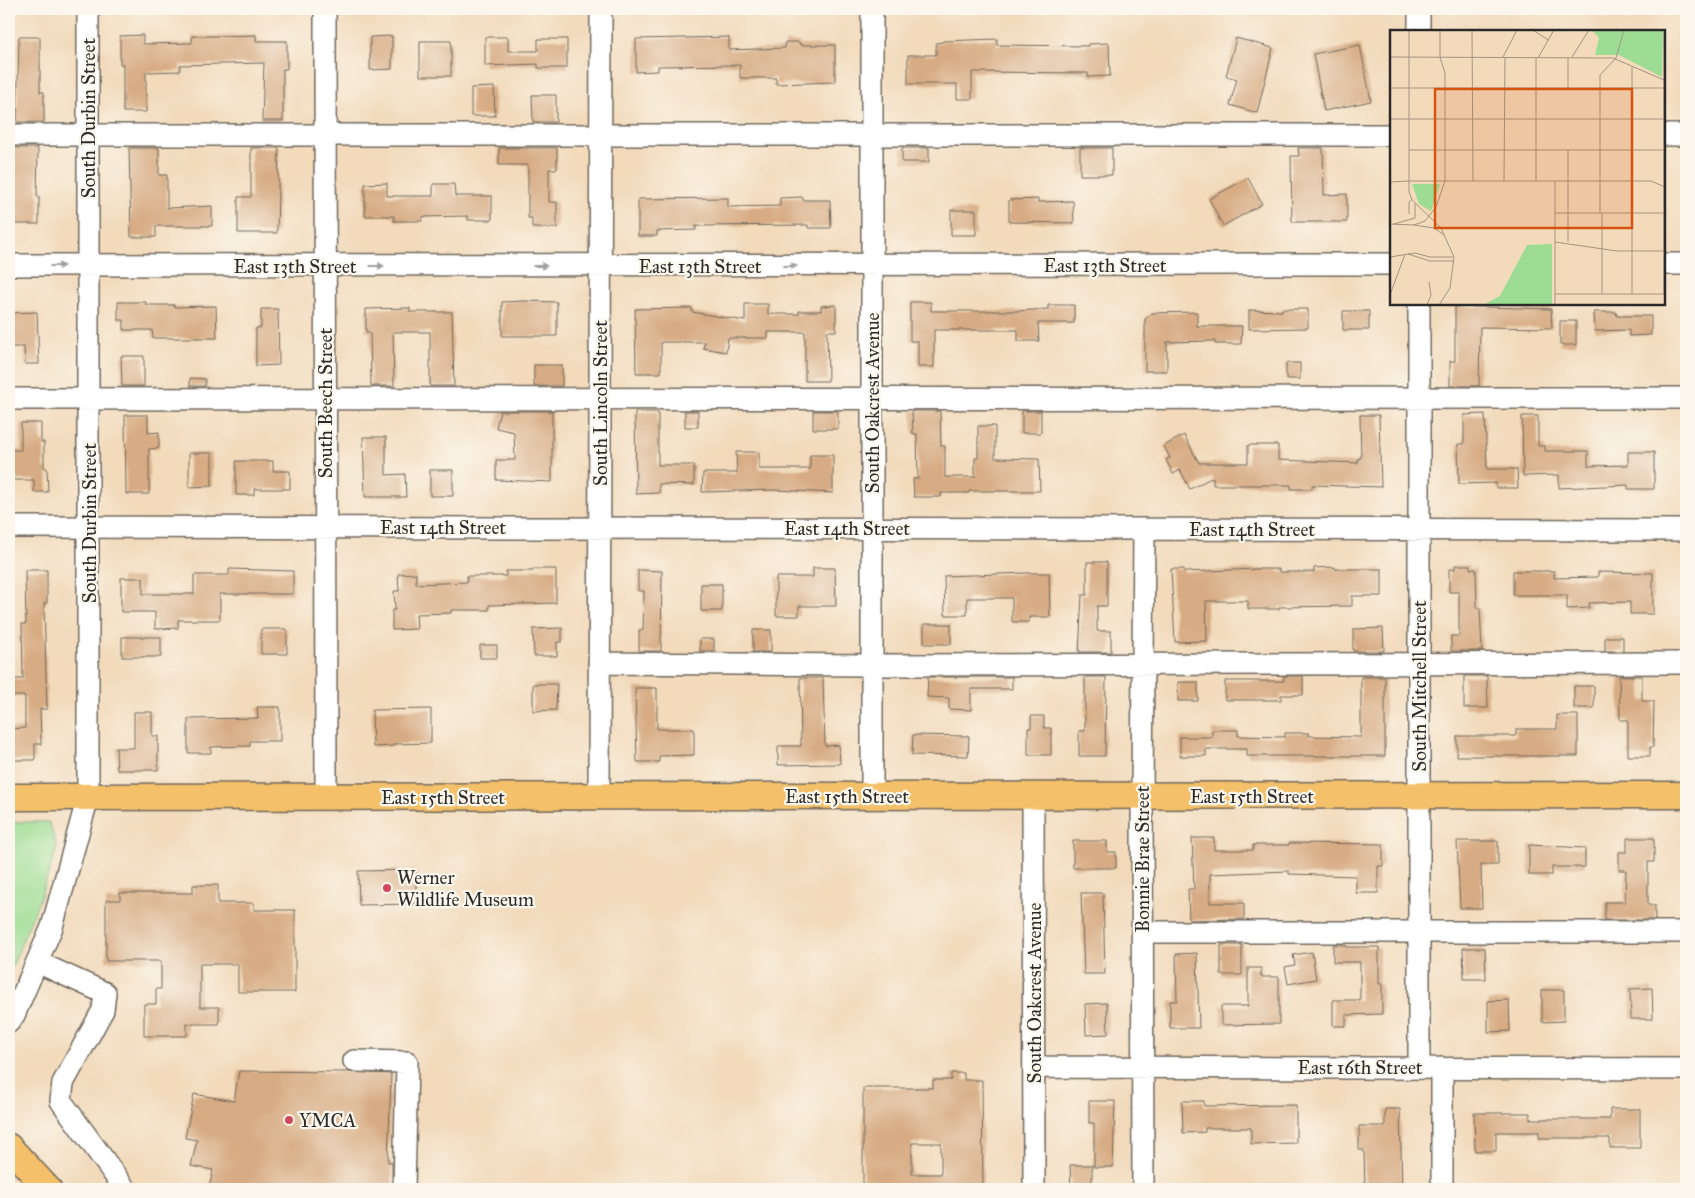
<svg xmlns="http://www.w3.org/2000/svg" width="1695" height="1198" font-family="'IM FELL Great Primer',serif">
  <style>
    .green { fill: #9cdd93; stroke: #64845f }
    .building { fill: #d7ab83; fill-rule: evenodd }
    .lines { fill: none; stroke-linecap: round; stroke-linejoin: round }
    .minor-casing { stroke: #71685d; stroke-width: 24 }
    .major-casing { stroke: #71685d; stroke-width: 29 }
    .minor { stroke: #fff; stroke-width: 21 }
    .major { stroke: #f4c16a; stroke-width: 26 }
    .oneway { fill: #a0a0a0 }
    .poi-dot { fill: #d1495b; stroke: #fbf7ec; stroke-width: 2 }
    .labels { text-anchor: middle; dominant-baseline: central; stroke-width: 4.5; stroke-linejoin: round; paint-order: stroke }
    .street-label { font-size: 19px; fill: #2b2b2b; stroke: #fbf7ec }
    .poi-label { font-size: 19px; fill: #2b2b2b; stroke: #fbf7ec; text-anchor: start }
    .inset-road { fill: none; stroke: #a29481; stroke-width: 1 }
    .view { fill: #d5540f; fill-opacity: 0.15; stroke: #d5540f; stroke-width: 2.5 }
    .inset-edge { fill: none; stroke: #2b2b2b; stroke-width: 2.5 }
  </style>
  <rect width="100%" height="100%" fill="#fbf7ec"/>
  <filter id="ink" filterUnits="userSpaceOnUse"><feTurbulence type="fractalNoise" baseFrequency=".02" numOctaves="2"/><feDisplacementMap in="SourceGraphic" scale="10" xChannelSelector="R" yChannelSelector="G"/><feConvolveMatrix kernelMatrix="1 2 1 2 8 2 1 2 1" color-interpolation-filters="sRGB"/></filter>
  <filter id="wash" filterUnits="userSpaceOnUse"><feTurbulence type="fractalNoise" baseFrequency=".0096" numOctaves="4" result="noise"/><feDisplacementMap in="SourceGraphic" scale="20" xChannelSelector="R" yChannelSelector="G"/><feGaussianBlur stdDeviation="1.12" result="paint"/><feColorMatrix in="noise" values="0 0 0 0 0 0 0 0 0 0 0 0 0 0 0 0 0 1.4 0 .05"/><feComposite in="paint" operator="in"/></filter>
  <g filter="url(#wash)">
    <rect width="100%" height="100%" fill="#f2dabb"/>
    <!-- green -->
    <path class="green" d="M9,822H49L57,847L40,898L9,974Z"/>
    <g id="blocks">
      <!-- building -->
      <path class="building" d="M143,35V44L192,43V36H216L256,35V41H287V69H283V121H262L264,63L180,65V71L146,72V112H123V64H120V36Z
        M392,36V69L370,70V37Z
        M19,37H40V92H44V122H17Z
        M485,37H508V51H538V39H567V68H538V64L485,66Z
        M729,37V50L785,48V42H799L800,45H835V82L776,84V78H740V65L658,66V71L636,72V39Z
        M1236,38L1273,48L1257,113L1230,105L1237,79L1226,76Z
        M997,39V45L1088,46V44L1109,43L1110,76L1088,77V73L972,72V99H957V84H908V55H936V43L943,42V41Z
        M420,41H451V76H420Z
        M1360,45L1371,101L1324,111L1313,54Z
        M494,87L495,116H471V88Z
        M532,95H556V122H533Z
        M9,148H38L37,196H39V224H9Z
        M129,148H159V175H167V208L212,206V226H156V237H131Z
        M251,148H279L277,233H238V197H251Z
        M499,148H557V169H549V202H557V228H532V218H528V165H499Z
        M902,148H929V162H902Z
        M1080,148H1112V175H1080Z
        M1298,148H1323L1324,195L1347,194V222H1292L1291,156H1299Z
        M1248,178L1262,204L1223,226L1209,199Z
        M387,183V196H433V184H454L455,196H492V220H468V216L422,217V221H394V216H365V184Z
        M803,197V200H830L831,228H808V225L696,226V230L657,231V236H638V199L728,198V207L780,206V198Z
        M1038,199V202L1073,201L1074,223L1009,222V200Z
        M951,210H976V235H951Z
        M525,301L557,302V336H502V302Z
        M118,302H146V305H174V307L216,306L217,338H153L152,330H124V320H118Z
        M910,302H931V311H1017L1048,309V305H1074V323H1038L1039,341H1018V330H934V367H918V341H910Z
        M745,304H768V314H799V311H821V306L836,305V331H827L828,381H805V332H768V338H728L726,352L703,348L705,342H661V373H636L635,309L692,308V312L745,321Z
        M1455,306L1551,309L1552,328L1480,327L1479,386H1450V361H1455Z
        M410,308V312H452L454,386H430V332H393L394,386H371L370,332H366V309Z
        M261,309H278L279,365L256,366V328H261Z
        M1282,309H1308V328L1249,329V310L1282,311Z
        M1343,311H1369V330H1343Z
        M37,312L39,364H25L24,347H9V313Z
        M1197,312V326H1242L1241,344H1215V341L1167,342V371H1145V319L1152,313Z
        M1594,312H1616L1617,316H1651V335L1629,336V330L1595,331Z
        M1560,321H1576V345H1560Z
        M121,356H144V386H122Z
        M1286,363H1300V379H1286Z
        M534,365H562V386H534Z
        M190,378L205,379V386H190Z
        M500,411H552V482L496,480V460H515L514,432L496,428Z
        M685,411H698V427H685Z
        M813,411H838V429H813Z
        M912,411H940L941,446H945V477H975V458H978V426H995V458L1039,459L1040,491H969V493H941V497H914L913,479H918L917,434H913Z
        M1022,411H1041V433H1022Z
        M635,412H658V465H694V485L659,484V493L636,494Z
        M1485,414L1487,469H1517L1518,488H1496V483L1459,484L1458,444H1464V415Z
        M125,415H148V433L159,432V448L149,449V494H126Z
        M1360,415H1379L1381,487L1312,485V489H1291V485H1213V477L1190,489L1180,470L1173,474L1166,460L1170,458L1164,446L1184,435L1199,463H1248V445H1278V460L1358,463V458H1361Z
        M1522,416H1538V446H1545V451H1588V466L1628,465V452H1654V489H1628V485L1559,488V475L1523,476Z
        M21,423H41V442H44V468H47L48,492H34V480H9V450H21Z
        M363,437H386V475L405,474L406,497H365Z
        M736,452H759V469H810V455H833V493L777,490L702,492L703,473H737Z
        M189,453H212V486L189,487Z
        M236,461H273V471H290V489H254V495H236Z
        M430,470H453V496H430Z
        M1087,562H1107V606H1097V631H1111V652H1079L1082,595H1087Z
        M1455,565H1470V569H1476L1477,608H1480L1482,651H1451V636H1459V592H1449V569H1455Z
        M1335,567V569H1382V596H1352V606L1279,607V609H1248V601H1206L1207,641L1175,642L1171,569H1184V572L1257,569H1279V572H1314V568Z
        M813,568H835L836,606H799V616H776V577H813Z
        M229,569L293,571V594H220V620H178V628L155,629V612H121V578H143V594H194V575H229Z
        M533,569H556V603L489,605V610H451V613L416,614L417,629L392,630V610H395L394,591H399L398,574L416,573V584L467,582V576H506V571H533Z
        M25,570H47V603H44L47,709H40L41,744H35V760H10V729L25,728V696H11V679H23L22,624H26Z
        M638,570L662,571L661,651H639V630H643L644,591H638Z
        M1513,571H1554V578L1598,577V572L1653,573V614H1630V602L1589,603V608L1567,609V595H1513Z
        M1027,573H1049L1050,617H1029V622H1012V598H967V615H945L944,576Z
        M701,584H722V611H701Z
        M924,624H951V644H924Z
        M562,628V642H557V656H534L533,629Z
        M1383,628L1384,651H1353V629Z
        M261,629H287V654H261Z
        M753,630H771V652H753Z
        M122,637H161V657H122Z
        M1605,637H1623V651H1605Z
        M700,639H714V651H700Z
        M480,645H497V658H480Z
        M1284,676H1303V695H1281V700H1225V681H1284Z
        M1464,676H1487L1488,708H1464Z
        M1619,676H1642V701H1654L1653,747H1650V756H1628V720H1620Z
        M928,677H1012V689H971V710L949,709V698L927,697Z
        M1085,677H1106L1105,756H1079V731H1085Z
        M1361,677H1385V756H1247V749H1206V756H1180V737H1212V730H1238V736L1285,737V733H1309V736L1361,737Z
        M800,678H823L825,746L839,745L840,764L778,765V746H801Z
        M1178,682H1198V701H1178Z
        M533,684H557L556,710L533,711Z
        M1574,686H1594V708H1574Z
        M635,688H657V729H694V755L659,756V762H637Z
        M257,707H280V741H250V746L211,747V753H188V719L258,718Z
        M431,709V743L394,744V746L373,747L372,710Z
        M134,712H152V736H158V770H117L116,748H134Z
        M1557,715H1578V756H1457V736H1516V729H1557Z
        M1031,716H1044V728H1051V755H1028V728H1031Z
        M913,735L969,736L968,756L912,755Z
        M1192,838H1214V850H1253V845H1289V843L1383,844V866H1378V893H1356V876L1289,874V871L1210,874V903H1244V919L1189,920L1188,889H1194Z
        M1627,838H1654V862H1648V905H1655V920H1605V902H1625L1626,870H1619V852H1627Z
        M1073,841H1107V852H1116V868H1073Z
        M1457,841H1498V865H1481L1482,908H1460Z
        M1529,845L1585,848V867H1552V875H1529Z
        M416,870V904L359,905L358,871Z
        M193,885H218V903H254V910H295V992H238V964H200V1007H219V1024H187V1036H144V1004H156V989H161V961H106V900H120V893H193Z
        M1081,893H1103L1105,974H1084Z
        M1221,945H1242V975H1221Z
        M1333,945H1346V947H1379V984H1382V1014L1346,1015V1026H1333V1000H1360V962H1333Z
        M1463,948H1485L1486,979H1464Z
        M1312,952L1316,979L1288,984L1285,967L1295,965L1293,955Z
        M1197,953L1199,1028H1170V1001H1177L1176,954Z
        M1248,968H1261V977H1279V1024L1221,1025V1006H1248Z
        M1652,988L1653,1019H1631L1630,989Z
        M1542,990H1564V1021L1542,1022Z
        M1509,1000L1510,1031L1488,1032V1001Z
        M1107,1003L1108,1034L1086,1035L1085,1004Z
        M239,1071L348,1072L391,1074L388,1162H392V1189H209L213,1170L191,1166L197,1140L185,1138L194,1094L234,1101Z
        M951,1073H964V1080H982L983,1189H863V1088H933V1080H951ZM912,1143H941V1174H912Z
        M1089,1101H1115L1113,1167H1094V1123H1089Z
        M1182,1101H1204V1106L1296,1105V1143L1251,1144V1128H1205V1132L1183,1133Z
        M1385,1109H1400L1402,1189H1365L1364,1150H1359V1126H1385Z
        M1610,1109H1640V1148H1610V1138H1539V1132H1496V1151H1475L1474,1113H1530V1119H1610Z
        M1070,1165H1092V1189H1071Z"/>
    </g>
  </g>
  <g filter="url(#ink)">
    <use href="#blocks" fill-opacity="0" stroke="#71685d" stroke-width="1"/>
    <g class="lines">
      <defs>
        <path id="minor" d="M325,9L326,797
          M1419,9V31
          M9,135H1391
          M1664,135H1686
          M1664,264H1686
          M9,265L1391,264
          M1419,304V1068
          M9,399L1686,398
          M9,527L1686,530
          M599,663L872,665L1686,663
          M872,796V9
          M1033,796L1034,1189
          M599,797L601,9
          M1142,932H1686
          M37,962L105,993L103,1010L63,1083L61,1101L125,1189
          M9,1022L14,1015L52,927L88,797V9
          M354,1061L407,1062L404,1189
          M1034,1067L1686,1069
          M1143,1189L1142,796L1144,529
          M1442,1189V1068"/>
        <path id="major" d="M9,797L1686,795
          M9,1147L48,1189"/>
      </defs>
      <!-- minor casing -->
      <use href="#minor" class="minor-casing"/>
      <!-- major casing -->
      <use href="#major" class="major-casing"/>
      <!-- minor -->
      <use href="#minor" class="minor"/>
      <!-- major -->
      <use href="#major" class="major"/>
    </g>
    <!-- one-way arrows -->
    <defs><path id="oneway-solid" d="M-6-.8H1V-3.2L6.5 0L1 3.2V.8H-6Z" transform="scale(1.25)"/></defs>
    <g class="oneway">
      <use href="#oneway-solid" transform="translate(57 266)"/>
      <use href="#oneway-solid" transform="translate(377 266)"/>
      <use href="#oneway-solid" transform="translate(540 266)"/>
      <use href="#oneway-solid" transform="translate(790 266)"/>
    </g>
  </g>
  <!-- markers -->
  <g class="poi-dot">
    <circle cx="387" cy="888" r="5"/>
    <circle cx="289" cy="1120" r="5"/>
  </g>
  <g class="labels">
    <!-- street labels -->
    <g class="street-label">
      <text transform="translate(88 118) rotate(-90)">South Durbin Street</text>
      <text x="1105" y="265">East 13th Street</text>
      <text x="295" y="266">East 13th Street</text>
      <text x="700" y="266">East 13th Street</text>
      <text transform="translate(325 403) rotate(-90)">South Beech Street</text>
      <text transform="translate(600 403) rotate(-90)">South Lincoln Street</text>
      <text transform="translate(872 403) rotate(-90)">South Oakcrest Avenue</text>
      <text transform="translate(89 523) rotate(-90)">South Durbin Street</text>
      <text x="443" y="527">East 14th Street</text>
      <text x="847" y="528">East 14th Street</text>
      <text x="1252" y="529">East 14th Street</text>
      <text transform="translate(1419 686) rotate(-90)">South Mitchell Street</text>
      <text x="847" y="796">East 15th Street</text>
      <text x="1252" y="796">East 15th Street</text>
      <text x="443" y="797">East 15th Street</text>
      <text transform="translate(1142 859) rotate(-90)">Bonnie Brae Street</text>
      <text transform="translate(1034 993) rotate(-90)">South Oakcrest Avenue</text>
      <text x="1360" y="1067">East 16th Street</text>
    </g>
    <!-- poi labels -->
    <g class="poi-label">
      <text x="397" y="877">Werner<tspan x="397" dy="22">Wildlife Museum</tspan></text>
      <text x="299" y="1120">YMCA</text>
    </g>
  </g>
  <!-- overview -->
  <g transform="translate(1390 30)">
    <rect width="275" height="275" fill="#f2dabb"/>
    <path d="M273,0L272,47L229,25H205L209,8L202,0ZM22,154H50L41,181L29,174ZM162,214V275H93L110,266L137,215Z" fill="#9cdd93"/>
    <path class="inset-road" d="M19,0V162L22,170L51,198L64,227L60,258L49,275M82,0L83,151M143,0L158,10M0,27L223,28L274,50M113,27L127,0M182,27L199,0M148,28L164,0M0,58H275M178,58V27M0,89H274M19,120H274M19,151H261L275,157M114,151L115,27M146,151V28M165,151V275M0,152L19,151M165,183H274M210,183V45L226,28L234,0M19,184V172L22,169M0,194L24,195L35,191L46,177L55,151V43L50,27V0M4,194L25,188V174M24,195L44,198L54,205M165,212L227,221H274M178,212V120M18,224L40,231H63M0,227L25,223L40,227H63M165,264H274M212,264V183M242,264V37M274,264V0M0,265L15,224M37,275L41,265L39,252"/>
    <path class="view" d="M45,59H242V198H45Z"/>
    <rect width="275" height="275" class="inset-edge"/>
  </g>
  <!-- margin -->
  <rect width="1695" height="1198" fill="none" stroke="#fbf7ec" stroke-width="30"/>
</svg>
